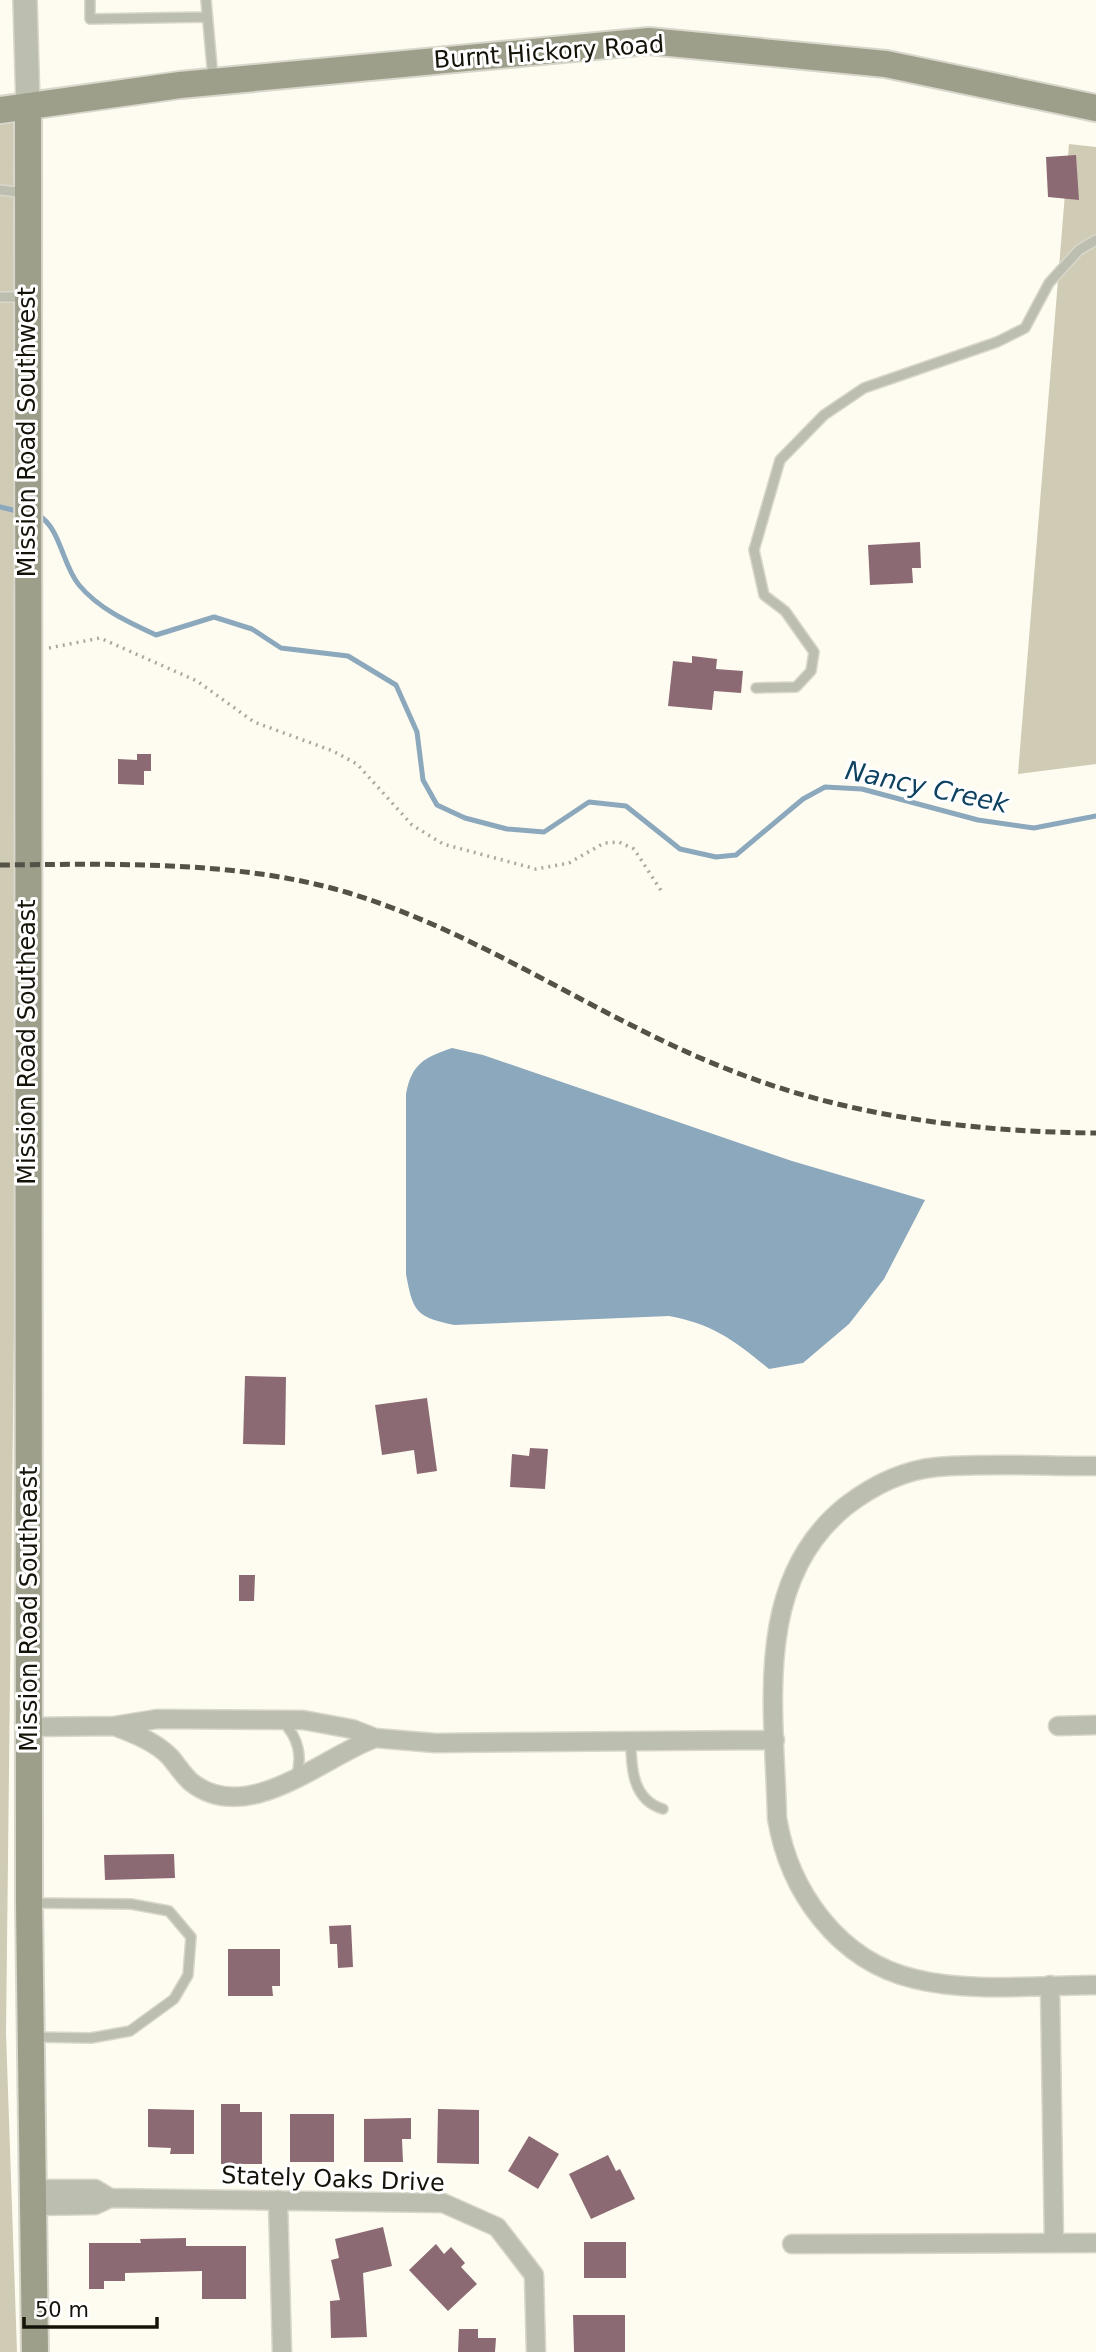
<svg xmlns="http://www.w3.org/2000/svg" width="1096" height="2352" font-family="'DejaVu Sans',sans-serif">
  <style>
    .green { fill: #cfcbb4 }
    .water { fill: #8ca8bd }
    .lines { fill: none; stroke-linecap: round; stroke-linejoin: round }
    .stream { stroke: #8ca8bd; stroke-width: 5 }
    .building { fill: #8b6a74 }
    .service-casing { stroke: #d9d7cb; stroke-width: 12 }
    .minor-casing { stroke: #d9d7cb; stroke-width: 21 }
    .tertiary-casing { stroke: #d9d7cb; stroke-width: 26 }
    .secondary-casing { stroke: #d9d7cb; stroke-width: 30 }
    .path { stroke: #aba99d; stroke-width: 3.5; stroke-dasharray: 2 5; stroke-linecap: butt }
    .service { stroke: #bcbeaf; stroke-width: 9 }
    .minor { stroke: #bcbeaf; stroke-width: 18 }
    .tertiary { stroke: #bcbeaf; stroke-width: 23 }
    .secondary { stroke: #9d9f8a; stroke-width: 26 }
    .rail { stroke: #545247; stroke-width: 5; stroke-dasharray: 10 5; stroke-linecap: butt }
    .labels { text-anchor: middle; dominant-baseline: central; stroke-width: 6; stroke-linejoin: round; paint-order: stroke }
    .street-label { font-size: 24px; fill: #151309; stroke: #fff }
    .water-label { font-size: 26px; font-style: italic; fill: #0e4260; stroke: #fff }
  </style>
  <rect width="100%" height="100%" fill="#fefcf0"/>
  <!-- green -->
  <path class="green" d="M28,106L6,2033L17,2352H0V112Z
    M1069,144L1096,147V764L1018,774Z"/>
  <!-- water -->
  <path class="water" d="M452,1048L483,1055L792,1161L925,1200L884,1279L849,1324L803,1363L769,1369C735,1341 713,1324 669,1316L454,1325C416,1317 413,1312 406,1274V1094C412,1063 424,1058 452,1048Z"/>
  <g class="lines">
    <!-- stream -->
    <path class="stream" d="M0,507L21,512
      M38,515C61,528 62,565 79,585C99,609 128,622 156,635L214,617L252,629L281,648L348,656L396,685L417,732L423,780L437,805L465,818L507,829L544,832L589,802L626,806L680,849L716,857L736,855L803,799L825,787L862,789L978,820L1034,828L1096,816"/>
  </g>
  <!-- building -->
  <path class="building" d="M1076,155L1079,200L1048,197L1046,157Z
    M920,542L921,568H912L913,583L870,585L868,545Z
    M692,656L717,659L716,669L743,671L741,693L714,691L712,710L668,706L673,661L692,663Z
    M137,754H151V771H144V785L118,784V759L137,760Z
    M245,1376L286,1377L285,1445L243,1444Z
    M427,1398L437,1471L417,1474L414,1450L382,1455L375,1405Z
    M530,1448L548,1449L545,1489L510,1487L512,1454L529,1456Z
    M239,1575H255L254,1601H239Z
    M174,1854L175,1878L105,1880L104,1855Z
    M351,1925L353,1967L338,1968L337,1944H330L329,1926Z
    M228,1949H280V1986H272L273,1996H228Z
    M221,2104H240V2112H262V2164H221Z
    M148,2109L194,2110V2154H170L171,2148L148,2147Z
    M438,2109L479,2110V2164L437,2163Z
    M290,2114H334V2162H290Z
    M411,2118V2139H402L403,2162H364V2119Z
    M529,2136L559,2154L538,2189L508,2171Z
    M608,2155L616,2171L620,2169L635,2199L591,2219L569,2174Z
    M383,2227L392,2266L363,2273L367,2337L331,2338L330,2301L340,2300L331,2260L339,2258L335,2239Z
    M186,2238V2246H246V2299H202V2271L125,2273V2281H104V2289H89V2243H141L140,2239Z
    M584,2242H626V2278H584Z
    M436,2244L444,2254L451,2247L465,2263L461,2267L477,2284L448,2311L409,2270Z
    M573,2315H625V2352H574Z
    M459,2329H478V2338H496L495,2352H458Z"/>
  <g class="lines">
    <defs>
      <path id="service" d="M90,0V19L207,17
        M206,0L213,78
        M0,190L26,193
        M0,297H26
        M756,688L796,687L811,671L814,652L785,611L764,595L754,550L780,460L824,415L864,388L997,342L1025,328L1049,283L1079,250L1096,240
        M283,1722C298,1737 303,1757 296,1776
        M631,1742C631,1769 633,1800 663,1809
        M31,1903L131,1904L169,1911L191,1937L188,1975L174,1999L130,2031L91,2038L34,2037"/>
      <path id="minor" d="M1096,1466C1044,1466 989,1463 937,1467C904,1470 872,1486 846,1506C751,1582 775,1712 777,1818C789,1891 838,1961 915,1979C972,1993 1037,1985 1096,1985
        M114,1726C133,1733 156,1742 170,1757C177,1765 183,1775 191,1782C247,1827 323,1757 375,1738
        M1058,1726L1096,1725
        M29,1727L114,1726L157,1719L303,1720L352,1729L375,1738L435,1743L775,1740
        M1050,1985L1054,2243
        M33,2189H95L110,2198
        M278,2200L282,2352
        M33,2206L95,2205L110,2198L443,2203L497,2227L534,2275L536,2352
        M792,2244L1096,2243"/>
      <path id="tertiary" d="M25,0L28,106"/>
      <path id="secondary" d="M28,106L29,1903L35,2352
        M0,110L180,85L649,41L886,64L1096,108"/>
    </defs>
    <!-- service casing -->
    <use href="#service" class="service-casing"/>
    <!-- minor casing -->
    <use href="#minor" class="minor-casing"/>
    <!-- tertiary casing -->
    <use href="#tertiary" class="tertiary-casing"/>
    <!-- secondary casing -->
    <use href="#secondary" class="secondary-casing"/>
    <!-- path -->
    <path class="path" d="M49,648L100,638L197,681L254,722L333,751L357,764L412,825L443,844L536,869L569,863L604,843L619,842L634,849L662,892"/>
    <!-- service -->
    <use href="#service" class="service"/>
    <!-- minor -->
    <use href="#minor" class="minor"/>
    <!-- tertiary -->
    <use href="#tertiary" class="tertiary"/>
    <!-- secondary -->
    <use href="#secondary" class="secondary"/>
    <!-- rail -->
    <path class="rail" d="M0,865C113,864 240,860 349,893C487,935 606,1024 740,1074C853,1117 976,1132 1096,1133"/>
  </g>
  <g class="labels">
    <!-- street labels -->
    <g class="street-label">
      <text transform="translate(549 52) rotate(-4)">Burnt Hickory Road</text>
      <text transform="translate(27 432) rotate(-90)">Mission Road Southwest</text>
      <text transform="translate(27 1042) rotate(-90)">Mission Road Southeast</text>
      <text transform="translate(29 1609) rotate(-90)">Mission Road Southeast</text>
      <text transform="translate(333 2179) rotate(2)">Stately Oaks Drive</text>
    </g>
    <!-- water labels -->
    <g class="water-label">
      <text transform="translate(927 787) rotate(12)">Nancy Creek</text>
    </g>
  </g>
  <!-- scale -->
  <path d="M24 2317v10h133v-10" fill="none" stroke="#151309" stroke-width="3.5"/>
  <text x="35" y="2317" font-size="21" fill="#151309" stroke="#ffffff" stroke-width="5" paint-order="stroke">50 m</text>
</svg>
